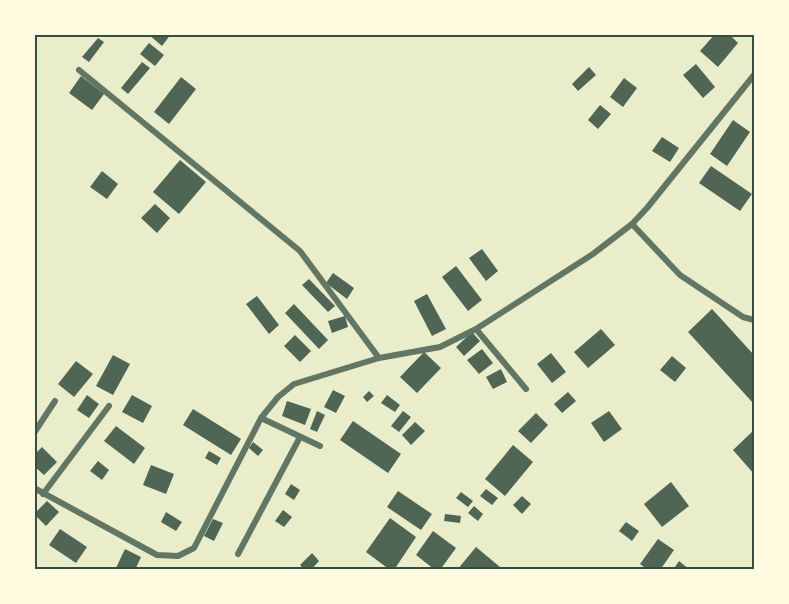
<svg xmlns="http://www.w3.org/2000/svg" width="789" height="604" font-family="Commissioner,sans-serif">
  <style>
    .building { fill: #4f6655 }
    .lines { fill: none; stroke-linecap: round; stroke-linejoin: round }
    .minor { stroke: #617663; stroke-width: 6 }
    .neatline { fill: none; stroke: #344e41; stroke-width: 2 }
  </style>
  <rect width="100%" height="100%" fill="#e9edc9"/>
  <!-- building -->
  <path class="building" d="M148,34H171L162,46Z
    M715,34H729L738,43L718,67L700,51Z
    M98,38L104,42L89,62L82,57Z
    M149,43L164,55L155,66L140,54Z
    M142,62L150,68L128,94L121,88Z
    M696,64L715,87L703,98L683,75Z
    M589,67L596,75L578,91L572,84Z
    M81,76L104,94L92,110L69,93Z
    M181,77L196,89L169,124L154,112Z
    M624,78L637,88L623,107L610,97Z
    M600,105L611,114L598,129L588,120Z
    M733,120L750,132L727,166L710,154Z
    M662,137L679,148L670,162L652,151Z
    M180,160L206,182L179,214L153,192Z
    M711,166L752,194L740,211L699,183Z
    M102,171L118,184L107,199L90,187Z
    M155,204L170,218L157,233L141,218Z
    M482,249L498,271L486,281L469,258Z
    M456,266L482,300L468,311L442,277Z
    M333,273L354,288L347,299L326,283Z
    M309,279L335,306L328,312L302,285Z
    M427,294L446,329L432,336L414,301Z
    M257,296L279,325L269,334L246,304Z
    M294,304L328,340L319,349L285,313Z
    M712,309L754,355V404L688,332Z
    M345,316L348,327L332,333L328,321Z
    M601,329L615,345L588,368L574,352Z
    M472,332L480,341L464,356L456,347Z
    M295,335L311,351L300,362L284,346Z
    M482,349L493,363L479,374L467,360Z
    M424,352L441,368L417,393L400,377Z
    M551,353L566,372L552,383L537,364Z
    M113,355L130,364L113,395L96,386Z
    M672,356L686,368L675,382L660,370Z
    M76,361L93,374L74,397L58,384Z
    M501,369L507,382L493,389L486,377Z
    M333,390L345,396L336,413L324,407Z
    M369,391L374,396L367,402L363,397Z
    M568,392L576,401L562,413L554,404Z
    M87,395L99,404L89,418L77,410Z
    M132,395L152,406L143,423L122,412Z
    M387,395L400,405L395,412L381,403Z
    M287,401L311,409L305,425L282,416Z
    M193,409L241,439L231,455L183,425Z
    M317,411L325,415L317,432L310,429Z
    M403,411L411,417L399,432L391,426Z
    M609,411L622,429L604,442L591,423Z
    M536,413L548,425L531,443L518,431Z
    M353,421L401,454L388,473L340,440Z
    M415,422L425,431L411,445L402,435Z
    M116,426L145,448L134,464L104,441Z
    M754,430V474L733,450Z
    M253,442L263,450L258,456L249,448Z
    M513,445L533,462L505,496L485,479Z
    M42,447L57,462L44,475L34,466V455Z
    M209,451L221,458L217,465L205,458Z
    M98,461L109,470L102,480L90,471Z
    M151,465L174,474L166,494L143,485Z
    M671,482L689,506L662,527L644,504Z
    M291,484L300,490L294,500L285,494Z
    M486,489L498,498L492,505L480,496Z
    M398,491L432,514L421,530L387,507Z
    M461,492L473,501L468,507L456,498Z
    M522,496L531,504L522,514L513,505Z
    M47,501L59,512L46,526L34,514Z
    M474,506L483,514L478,521L468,513Z
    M283,510L292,517L284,527L275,521Z
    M166,512L182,522L176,531L161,522Z
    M445,514L461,516L460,523L444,521Z
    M390,518L416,537L394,570H390L366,552Z
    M213,519L223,523L214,541L204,536Z
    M626,522L639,531L632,541L619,531Z
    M60,529L87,547L76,563L49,545Z
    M433,531L456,548L440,570H435L416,555Z
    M658,539L674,550L660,570H648L640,564Z
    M476,547L500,567L498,570H457Z
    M125,549L141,557L135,570H115Z
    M312,553L319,561L311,570H305L300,565Z
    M679,561L690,570H673Z"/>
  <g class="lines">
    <!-- minor -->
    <path class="minor" d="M79,70L300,251L379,358
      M632,224L680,275L743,317L754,320
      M476,329L526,389
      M261,418L320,446
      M34,433L55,401
      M34,488L157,555L178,556L194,548L261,418L278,397L294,384L379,358L440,347L476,329L593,254L632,224L647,208L754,75
      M43,494L109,406
      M238,554L300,437"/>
  </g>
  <!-- border -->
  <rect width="789" height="604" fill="none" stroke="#fefae0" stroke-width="72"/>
  <rect x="36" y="36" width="717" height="532" class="neatline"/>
</svg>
